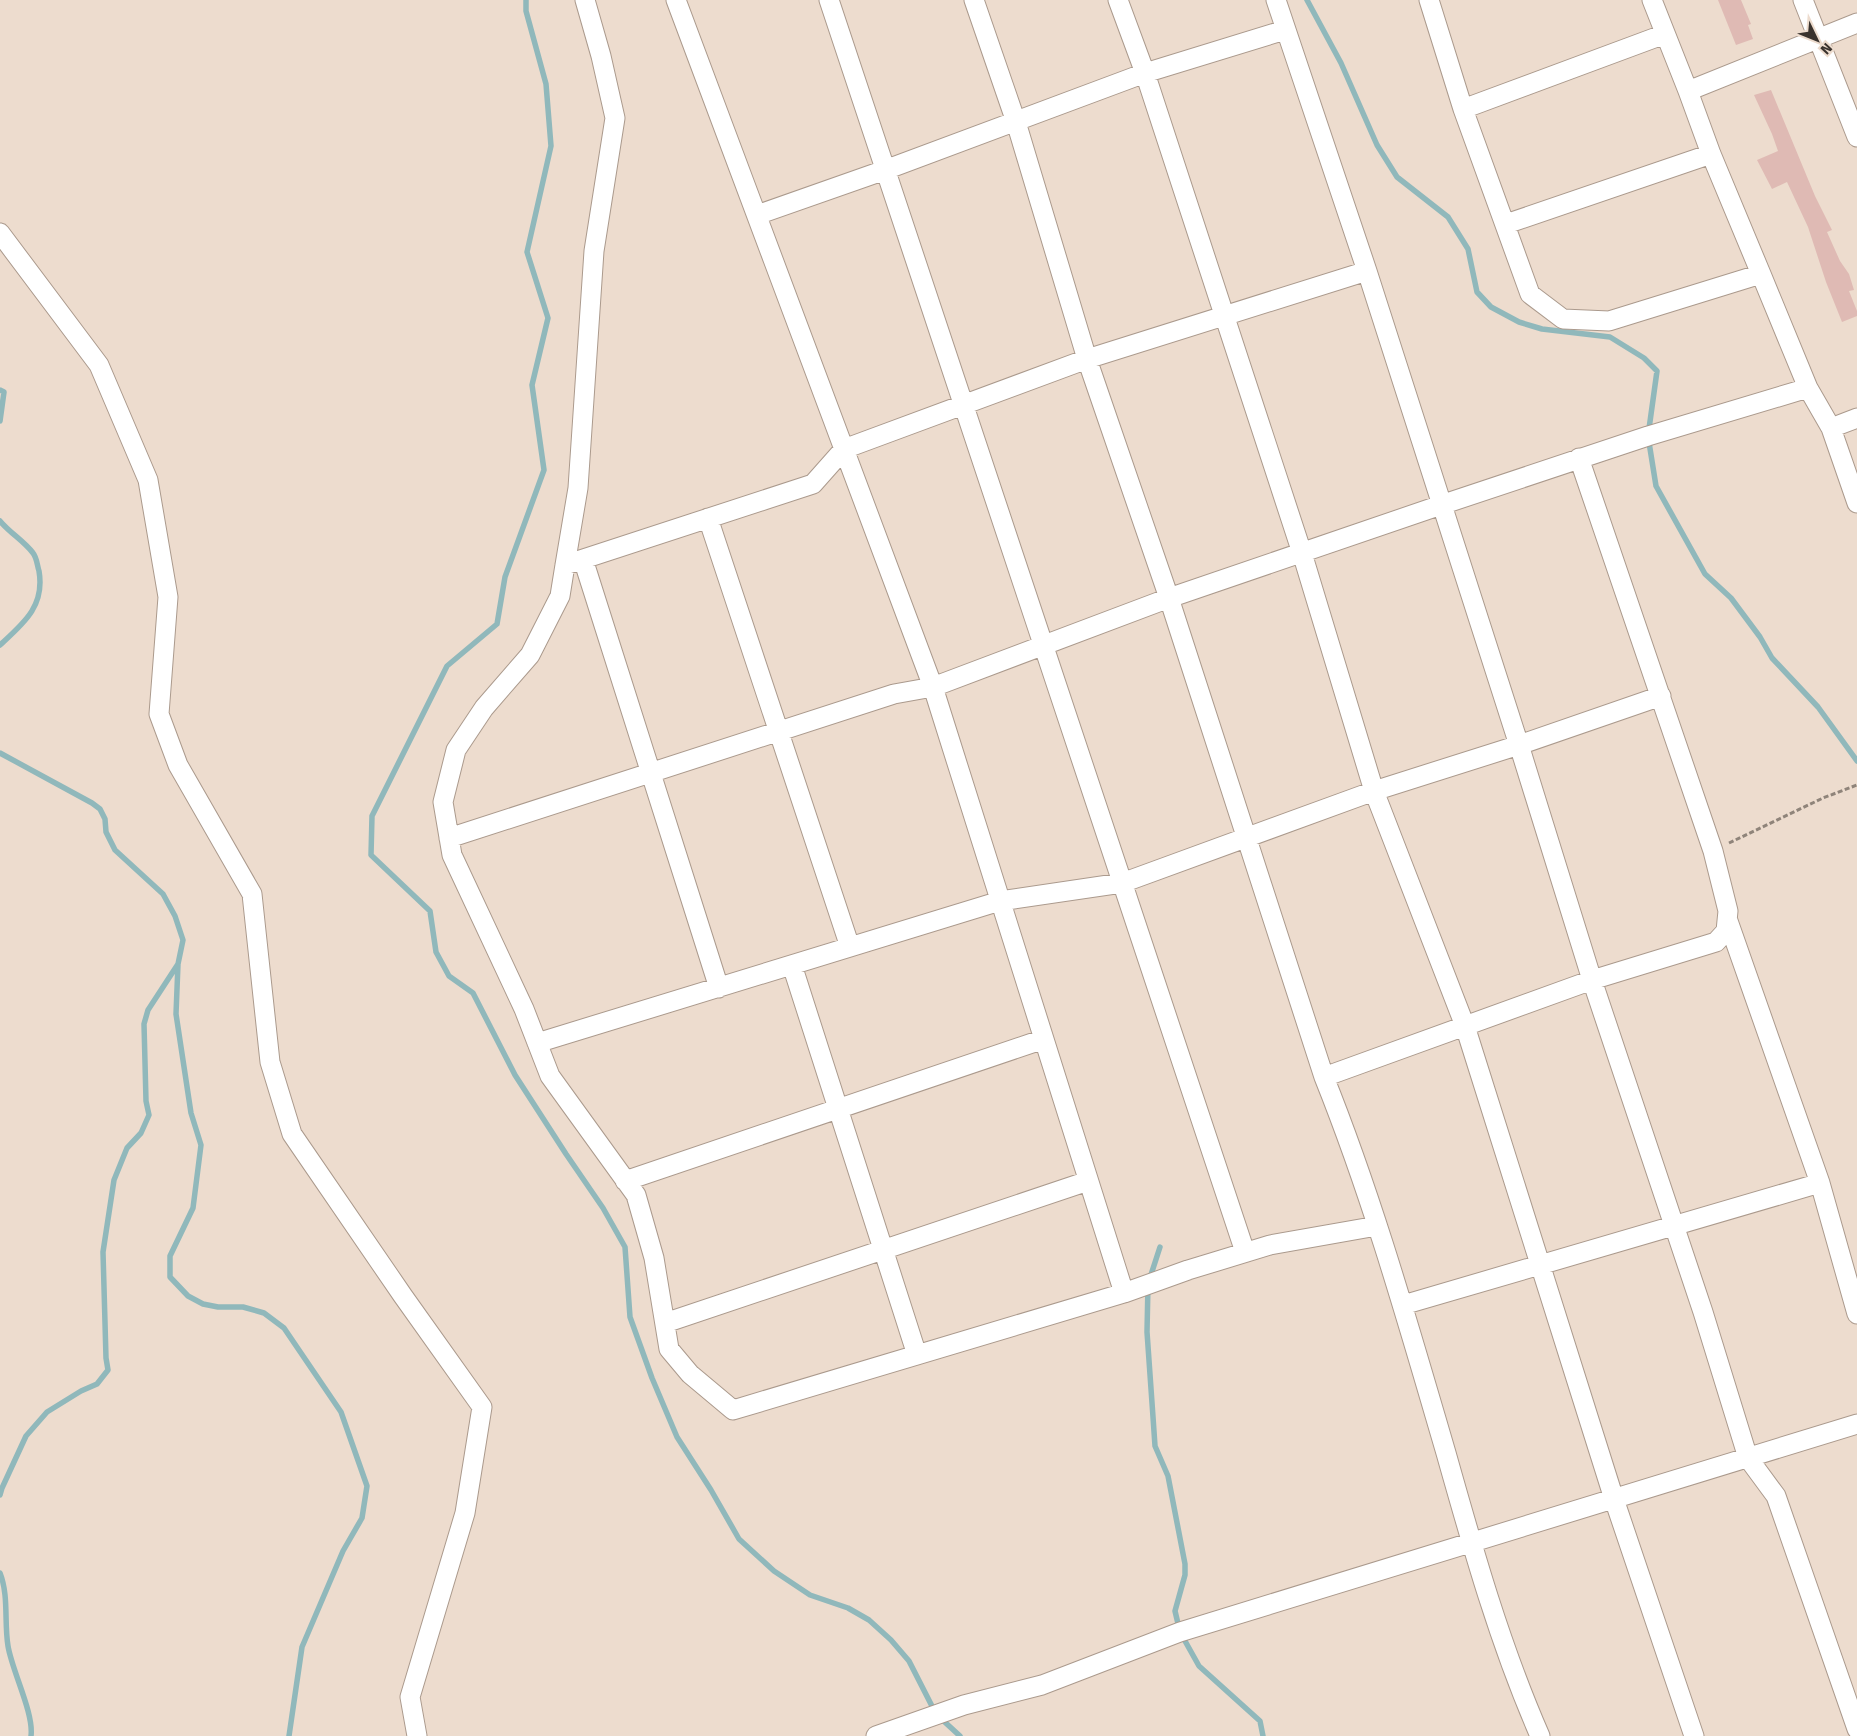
<svg xmlns="http://www.w3.org/2000/svg" width="1857" height="1736" font-family="'Fira Sans',sans-serif">
  <style>
    .lines { fill: none; stroke-linecap: round; stroke-linejoin: round }
    .stream { stroke: #90b8bb; stroke-width: 5.5 }
    .building { fill: #dfbab4 }
    .minor-casing { stroke: #ab9a8d; stroke-width: 21 }
    .path { stroke: #8f847a; stroke-width: 3; stroke-dasharray: 5 2.5; stroke-linecap: butt }
    .minor { stroke: #fff; stroke-width: 19 }
  </style>
  <rect width="100%" height="100%" fill="#eddcce"/>
  <g class="lines">
    <!-- stream -->
    <path class="stream" d="M526,0V11L546,84L551,146L527,252L548,318L532,385L544,470L505,577L497,624L447,666L372,816L371,855L430,911L436,952L449,976L473,993L515,1075L566,1154L603,1208L625,1247L630,1317L652,1378L677,1437L711,1490L739,1539L774,1571L810,1595L848,1608L869,1620L891,1640L909,1661L936,1714L960,1736
      M1307,0L1341,63L1377,145L1397,177L1448,217L1468,249L1477,292L1491,307L1519,322L1542,329L1610,337L1644,358L1657,371L1648,436L1656,486L1705,574L1731,598L1760,637L1772,658L1818,707L1857,761
      M0,390L4,392L0,421
      M0,521C10,533 24,541 33,553C37,558 37,565 39,571C45,606 24,623 0,645
      M0,753L92,803L100,809L105,819L106,832L115,850L163,894L175,916L183,940L178,964L176,1014L191,1113L201,1145L193,1208L170,1256V1277L188,1296L203,1304L218,1307H243L264,1313L284,1328L341,1412L367,1486L362,1518L343,1551L302,1647L289,1736
      M1160,1247L1148,1284L1147,1332L1153,1417L1155,1446L1168,1476L1185,1564V1575L1175,1611L1180,1632L1199,1666L1260,1721L1263,1736
      M0,1495L2,1488L26,1436L47,1412L81,1391L97,1384L108,1370L106,1358L103,1252L114,1180L127,1148L141,1133L149,1115L146,1101L144,1024L148,1010L178,964
      M0,1573C9,1596 4,1622 8,1646C12,1671 34,1713 31,1736"/>
  </g>
  <!-- building -->
  <path class="building" d="M1718,0H1741L1751,24L1748,25L1753,39L1736,45Z
    M1771,90L1815,196L1832,230L1827,232L1840,261L1849,274L1854,290L1849,291L1857,311V316L1842,322L1826,282L1808,227L1787,182L1772,189L1757,160L1778,151L1772,134L1754,95Z"/>
  <g class="lines">
    <defs>
      <path id="minor" d="M585,0L601,56L615,118L594,251L578,488L565,565L560,596L530,655L484,708L456,750L443,802L452,855L524,1009L550,1076L636,1195L654,1258L669,1349L690,1374L733,1410L1124,1293L1188,1270L1270,1245L1377,1226
        M676,0L933,687L1124,1293
        M829,0L1245,1252
        M974,0L1016,122L1087,359L1169,598L1324,1077C1373,1199 1409,1327 1446,1453C1473,1549 1500,1645 1540,1736
        M1118,0L1145,73L1302,553L1374,791L1465,1026L1614,1499L1694,1736
        M1276,0L1367,271L1519,745L1592,980L1703,1312L1748,1458L1776,1496L1857,1729
        M1429,0L1463,109L1530,294L1563,319L1609,321L1761,274
        M1652,0L1688,91L1711,154L1761,274L1808,388L1831,428L1857,503
        M1803,0L1857,137
        M1688,91L1857,23
        M1463,109L1665,34
        M757,215L885,170L1145,73L1285,30
        M1506,224L1711,154
        M0,233L99,365L148,480L168,597L159,714L178,765L252,894L270,1062L292,1134L403,1296L482,1407L465,1513L410,1697L417,1736
        M1831,428L1857,418
        M708,518L850,947
        M583,559L719,988
        M565,565L813,484L844,449L1087,359L1367,271
        M449,838L894,694L933,687L1169,598L1441,505L1648,436L1808,388
        M1728,921L1820,1183L1857,1314
        M792,965L917,1355
        M537,1043L1000,901L1122,883L1374,791L1519,745L1661,696
        M1324,1077L1592,980L1716,942L1726,931L1728,911L1713,851L1579,458
        M625,1181L1044,1039
        M1403,1305L1820,1183
        M665,1323L1088,1181
        M876,1736L964,1705L1042,1685L1180,1632L1857,1424"/>
    </defs>
    <!-- minor casing -->
    <use href="#minor" class="minor-casing"/>
    <!-- path -->
    <path class="path" d="M1729,843L1823,798L1857,785"/>
    <!-- minor -->
    <use href="#minor" class="minor"/>
  </g>
  <!-- north arrow -->
  <g transform="translate(1817 40) rotate(133)" stroke="#eddcce" stroke-width="4" paint-order="stroke">
  <path d="M0-4L9 19L0 12L-9 19Z" fill="#3a332e"/>
  <text y="-8" font-size="14" font-weight="bold" text-anchor="middle" fill="#3a332e">N</text>
  </g>
</svg>
